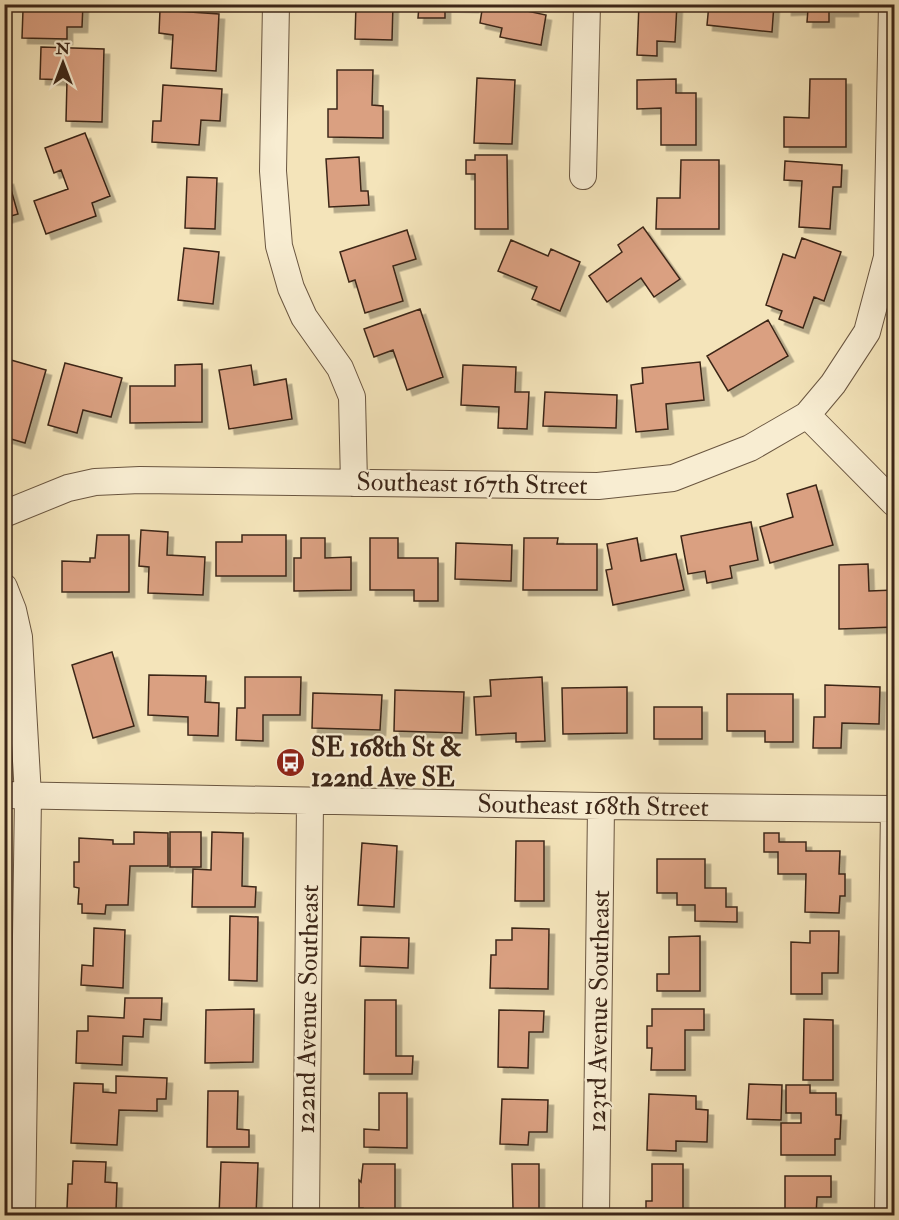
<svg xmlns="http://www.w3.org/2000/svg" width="899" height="1220" font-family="'IM FELL Double Pica',serif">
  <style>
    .building { fill: #daa081; stroke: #3c2618; stroke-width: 1.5; filter: url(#shadow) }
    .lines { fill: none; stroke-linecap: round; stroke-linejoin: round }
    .minor-casing { stroke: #6a5640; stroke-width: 28 }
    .minor { stroke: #f8edd2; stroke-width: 26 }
    .labels { text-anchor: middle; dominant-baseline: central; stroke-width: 4.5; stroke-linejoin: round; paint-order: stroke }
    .street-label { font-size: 26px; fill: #3c2618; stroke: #f8edd2 }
    .poi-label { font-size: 26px; font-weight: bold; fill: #3c2618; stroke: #f8edd2; text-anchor: start }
  </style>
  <defs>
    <filter id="shadow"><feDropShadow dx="5.5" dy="5.5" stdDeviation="0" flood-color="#0004"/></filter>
  </defs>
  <rect width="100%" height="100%" fill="#f4e4ba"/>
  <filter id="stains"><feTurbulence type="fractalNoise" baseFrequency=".00333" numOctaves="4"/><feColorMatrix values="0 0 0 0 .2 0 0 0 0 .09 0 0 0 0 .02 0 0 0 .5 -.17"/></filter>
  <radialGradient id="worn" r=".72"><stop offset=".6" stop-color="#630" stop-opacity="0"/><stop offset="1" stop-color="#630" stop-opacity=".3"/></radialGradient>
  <!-- building -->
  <path class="building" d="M46,4H83L82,27H67V39L22,38L23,10H46Z
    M356,4H393L392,40L355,39Z
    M401,4H473V7L445,6V18H418L419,6Z
    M483,4H523L522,10L546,15L541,45L500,37L502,28L480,23Z
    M639,4H677L675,42L657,41V56L637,55Z
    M709,4H774L772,32L707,25Z
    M786,4H853V11H829V22H807L808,9L786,10Z
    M160,10L219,14L216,71L171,68L173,35L159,33Z
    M41,47L104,49L102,122L66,121L67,80L40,79Z
    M337,70H373L372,105L383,106V138L328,137V109H337Z
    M477,78L515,80L512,144L474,143Z
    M676,79V93H696V145H661V108L637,109V80Z
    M810,79H846V147H784V117L809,118Z
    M163,85L222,89L220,121L201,120L199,145L152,142L153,121H161Z
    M85,133L110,196L92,203L96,216L46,234L34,201L68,189L61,170L54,173L45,148Z
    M475,155H507L508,229H475V174H466V160H475Z
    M359,157L361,191H368L369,205L329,207L326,159Z
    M681,160H719V229H656L657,198H680Z
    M785,161L842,165L841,187H833L830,229L799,227L802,181L784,180Z
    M187,177L217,178L215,229L185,228Z
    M8,179L18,214L4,218V180Z
    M643,227L680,279L654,297L641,278L607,302L589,276L622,252L618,245Z
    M407,230L416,259L393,266L403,301L365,313L355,280L349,282L340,252Z
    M802,238L841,252L824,301L814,297L803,328L779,319L782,311L766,305L783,254L795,258Z
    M511,240L548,256L551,249L580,262L560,311L532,299L537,287L498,271Z
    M184,248L219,252L213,304L178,300Z
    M420,309L443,377L407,390L393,350L374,357L364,329Z
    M768,320L788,356L728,391L707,356Z
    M4,358L46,370L25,443L4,437Z
    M700,362L704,400L666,404L668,429L636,432L631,385L643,383L642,368Z
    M65,363L122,378L111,417L83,410L77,433L48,425Z
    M202,364V422L130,423V386H175V365Z
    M251,365L254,385L286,379L292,419L229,429L219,370Z
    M463,365L516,367L515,392H529L527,429L498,428L499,407L461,405Z
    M545,392L617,395L616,428L543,426Z
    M816,485L833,545L770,563L760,527L793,517L787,494Z
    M751,522L758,560L730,566L732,578L707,583L705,571L688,574L681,536Z
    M141,530L168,532L167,555L205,557L203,595L148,593L149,567L139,566Z
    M97,535H129V592H62V561L90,562V558H95Z
    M242,535H286V576H216V542H242Z
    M301,538H325V558L351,557V590L294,591V558H301Z
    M370,538H398V558H438V601H414V590H370Z
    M524,538H558L557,544H597V590H523Z
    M637,538L641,561L676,554L684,590L613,605L606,570L612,569L607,544Z
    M456,543L512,545L511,581L455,579Z
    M868,564L869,591L894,590V627L839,629V565Z
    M112,652L134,726L93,738L72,665Z
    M149,675L206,676L205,702L219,703L218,736L188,735V717L148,715Z
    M245,677H301L300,715H263V741L236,740L237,708H245Z
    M542,677L545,741L516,742V733L476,735L474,697L491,696L490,680Z
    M825,685L880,687L879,724L842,723L841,748H813L814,717H825Z
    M627,687V733L563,734L562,688Z
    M395,690L464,692L462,733L394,731Z
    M313,693L382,695L380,730L312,728Z
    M727,694H793V742H765V731H727Z
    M654,707H702V739H654Z
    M134,832L168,833V866H130L128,905H106L105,914L82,913V904H78L79,888L74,887V862H79V838L113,840V844H134Z
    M170,832H201V867H170Z
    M212,832L243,833L242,886L256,887L255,907H192L193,869L211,870Z
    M764,833H779V842H806V851H840L839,874H845V896H840L839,913L805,912L806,874H778V852H764Z
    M516,841H544V901H515Z
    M362,843L397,846L394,907L358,905Z
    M657,859H705V888H726V907H737V922L695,921V905H677V893H657Z
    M230,916L258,917L257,981L229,980Z
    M94,928L125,930L123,988L81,985L82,965L93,966Z
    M512,928L549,929L548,989L490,988L491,955H496V940H512Z
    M810,931H839L838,973H822V994H791V942L810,943Z
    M700,936V991H657V974H669V937Z
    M361,937L409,938L408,968L360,966Z
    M125,998H162L161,1020L144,1019L143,1037L123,1036L122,1065L76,1063L77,1031H88V1016L124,1018Z
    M365,1000H396V1056H413L412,1074H364Z
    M254,1009L253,1062L205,1063L206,1010Z
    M652,1009H704V1030H685V1070H651L652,1048H647V1026H652Z
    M499,1010L544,1011L543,1032H529L528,1068L498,1067Z
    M804,1019L833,1020V1080H803Z
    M116,1076L167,1078L166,1099H157V1111L119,1110L117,1145L71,1143L74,1083L103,1084V1092L116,1093Z
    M749,1084L782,1085L781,1120L747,1119Z
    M786,1085H810V1093H836V1115H841L840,1139H835V1155H781V1123H801V1113H786Z
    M208,1091H238L237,1129L249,1130V1147H207Z
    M379,1093H407V1148L364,1147V1129L379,1130Z
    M649,1094L696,1096V1109L708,1110L707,1142L676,1141V1151L647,1150Z
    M502,1099L548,1100L547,1132H529L528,1145L500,1144Z
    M73,1161L106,1162L105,1182L117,1183L116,1211L124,1212V1216H73V1210L67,1209L68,1184H72Z
    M221,1162L258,1163L256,1216H219Z
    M363,1164H395V1216H363V1208H359V1180L361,1182Z
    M512,1164H539V1216H500V1209H513Z
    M652,1164H683V1216L646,1214V1201H652Z
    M785,1176H831V1197H817L816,1216H785Z"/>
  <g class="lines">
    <defs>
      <path id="minor" d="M276,4L273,171L279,246L291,288L304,317L340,368L352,397L354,483
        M583,176L587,4
        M807,415L894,503
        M4,514L68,488L95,482L140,480L598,486L673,478L750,448L807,415L833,384L867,332L887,257L892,4
        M4,587L13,610L19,637L28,796L22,1216
        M4,795L601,806L894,809
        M306,1216L310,802
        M596,1216L601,806
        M888,1216L894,809"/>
    </defs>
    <!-- minor casing -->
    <use href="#minor" class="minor-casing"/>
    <!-- minor -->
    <use href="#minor" class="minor"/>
  </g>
  <!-- icons -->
  <defs>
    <symbol id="bus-disc" viewBox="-11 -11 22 22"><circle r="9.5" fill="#8f2418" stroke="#f8edd2"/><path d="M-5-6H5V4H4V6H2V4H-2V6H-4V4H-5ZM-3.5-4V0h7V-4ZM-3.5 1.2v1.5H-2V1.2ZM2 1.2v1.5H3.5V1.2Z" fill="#fff"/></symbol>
  </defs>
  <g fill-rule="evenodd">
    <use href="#bus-disc" x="274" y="746" width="33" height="33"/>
  </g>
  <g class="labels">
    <!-- street labels -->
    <g class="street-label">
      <text transform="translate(472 484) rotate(1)">Southeast 167th Street</text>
      <text transform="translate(593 806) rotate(1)">Southeast 168th Street</text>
      <text transform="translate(308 1009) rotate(-89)">122nd Avenue Southeast</text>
      <text transform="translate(599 1011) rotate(-89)">123rd Avenue Southeast</text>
    </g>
    <!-- poi labels -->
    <g class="poi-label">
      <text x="311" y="748">SE 168th St &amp;<tspan x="311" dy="30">122nd Ave SE</tspan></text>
    </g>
  </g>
  <!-- margin -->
  <rect width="899" height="1220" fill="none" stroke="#f4e4ba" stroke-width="24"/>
  <rect x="6" y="6" width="887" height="1208" fill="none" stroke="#3c2618" stroke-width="3"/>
  <rect x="12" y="12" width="875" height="1196" fill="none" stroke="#3c2618" stroke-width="1.5"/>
  <!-- north arrow -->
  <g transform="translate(63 63)" stroke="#f8edd2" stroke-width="4.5" paint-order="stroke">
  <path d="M0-4.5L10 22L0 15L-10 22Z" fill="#3c2618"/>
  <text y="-9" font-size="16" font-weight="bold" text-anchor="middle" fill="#3c2618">N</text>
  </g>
  <rect width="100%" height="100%" filter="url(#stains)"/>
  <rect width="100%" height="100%" fill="url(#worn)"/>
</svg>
